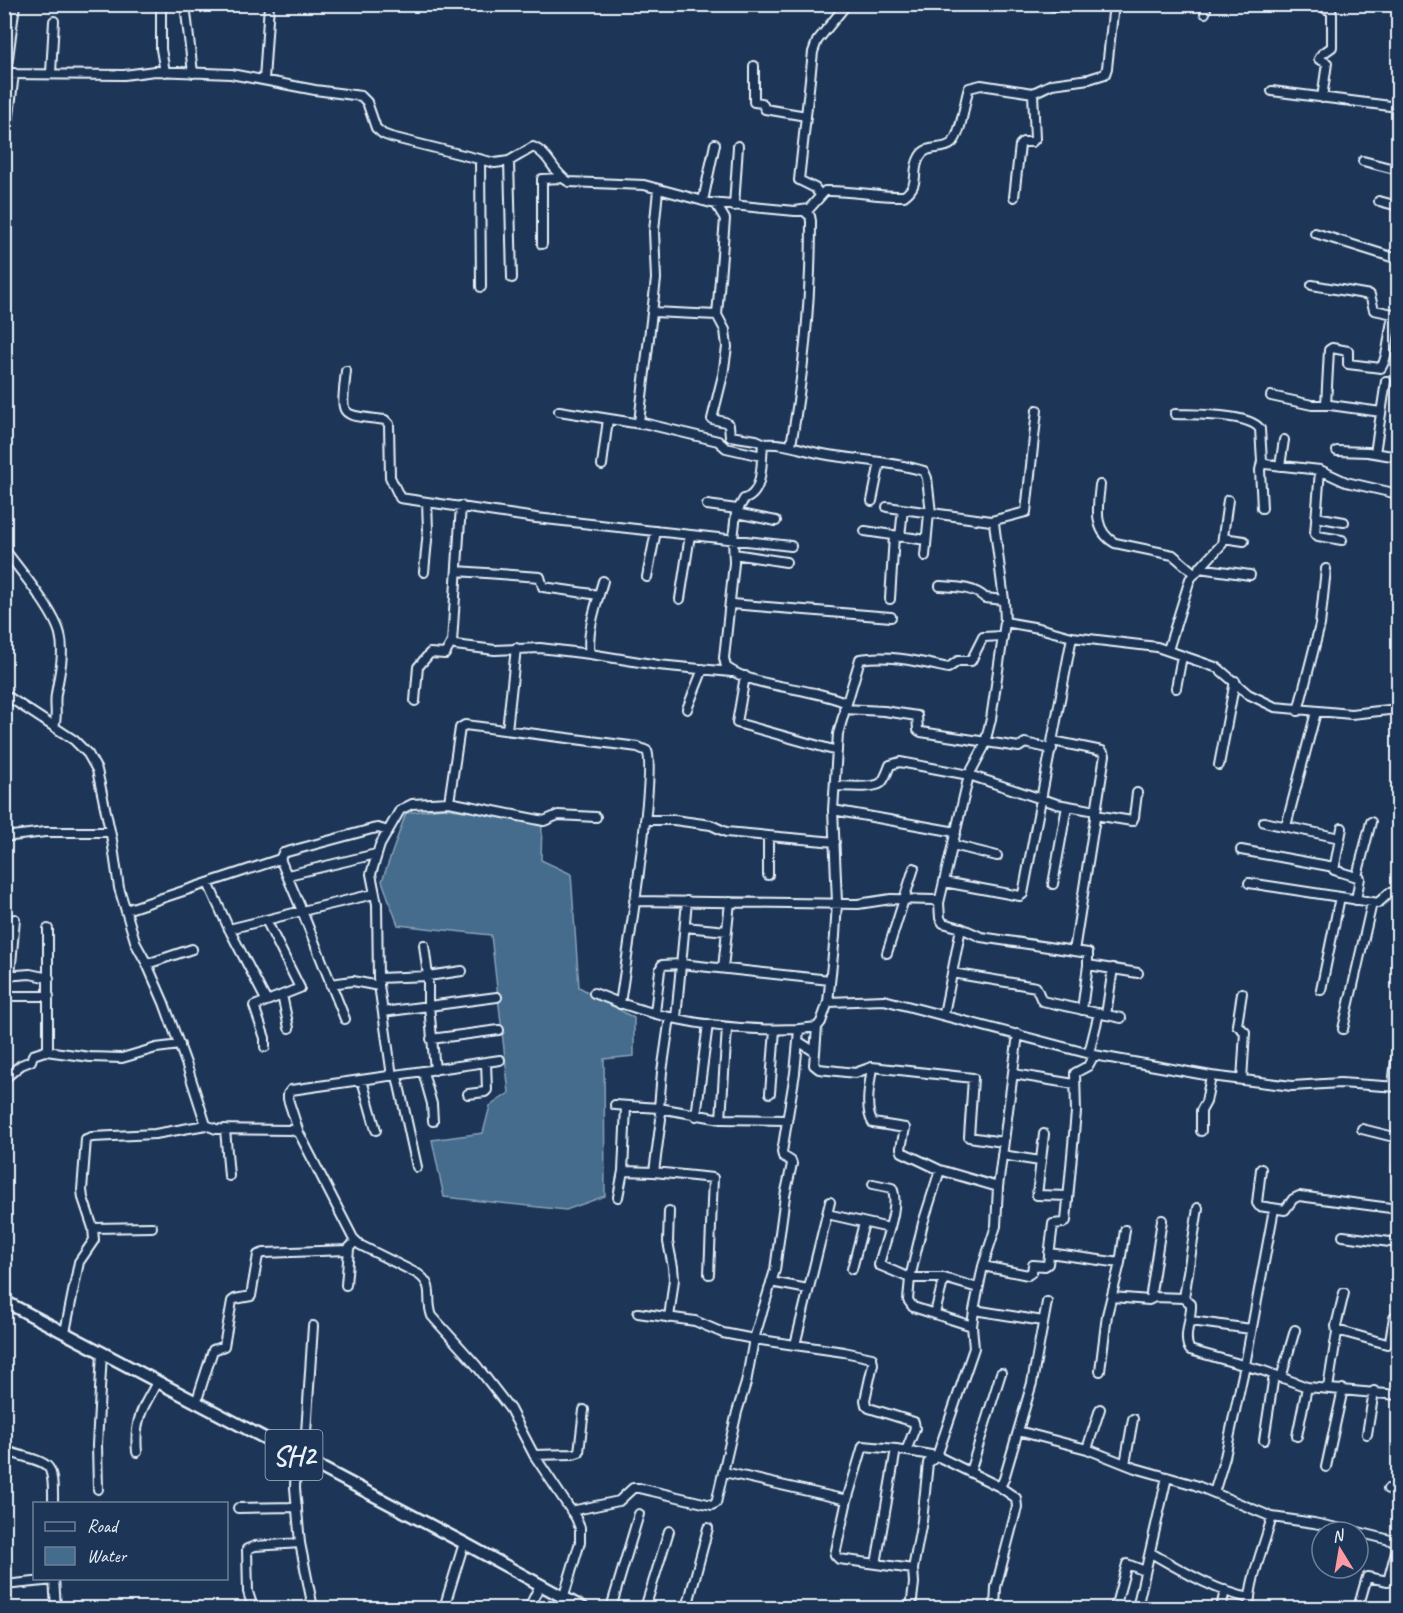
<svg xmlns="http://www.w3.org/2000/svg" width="1403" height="1613" font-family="Caveat,sans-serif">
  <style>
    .water { fill: #446c8c; stroke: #86a1b7; stroke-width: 1.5 }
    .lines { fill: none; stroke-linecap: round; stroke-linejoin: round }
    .minor-casing { stroke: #e8f1f8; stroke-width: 12 }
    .major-casing { stroke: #e8f1f8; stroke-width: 15 }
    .minor { stroke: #1d3557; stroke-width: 8 }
    .major { stroke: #1d3557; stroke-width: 10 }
    .labels { text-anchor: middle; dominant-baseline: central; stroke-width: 4.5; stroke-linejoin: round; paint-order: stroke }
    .shield { fill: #1d3557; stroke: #abb9c8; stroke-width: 1.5 }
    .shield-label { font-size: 28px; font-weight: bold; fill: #e8f1f8 }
  </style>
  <rect width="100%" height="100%" fill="#1d3557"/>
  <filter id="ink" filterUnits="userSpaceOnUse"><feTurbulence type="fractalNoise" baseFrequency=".0167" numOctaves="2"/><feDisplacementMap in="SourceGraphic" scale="12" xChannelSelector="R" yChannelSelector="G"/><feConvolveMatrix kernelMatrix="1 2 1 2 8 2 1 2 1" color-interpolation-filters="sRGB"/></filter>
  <g filter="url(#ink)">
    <!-- water -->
    <path class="water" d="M443,808L542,822L541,860L571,874L579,987L634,1018V1056L604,1059L605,1196L566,1210L444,1197L432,1140L483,1133L490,1106L509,1093L491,935L398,925L382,881L406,813Z"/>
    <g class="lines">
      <defs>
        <path id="minor" d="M161,4V49L165,72
          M185,4L193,73
          M1321,4L1326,9L1331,10L1332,15V47L1322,54L1319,59L1327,63L1322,98
          M1054,6L1109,4
          M1205,13L1207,4
          M754,66V102L762,103L765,109L806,116
          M51,73L54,21
          M4,74L124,75L155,71L231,74L315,90L361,96L367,102L376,128L383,134L391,137L495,163L509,161L533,147C550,154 553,174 569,182L644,185L711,203L795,211L809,209L825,191C852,190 877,197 904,196C921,184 911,173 919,158C926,143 942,152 952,143C962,133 964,102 969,88L981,85L1033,93L1052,84L1089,79L1105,74L1107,68L1114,4
          M6,74L15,4
          M264,80L269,4
          M1272,91L1398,107
          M4,159L14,73
          M480,159L481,287
          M509,161L512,278
          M1363,161L1398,170
          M658,190L654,231L656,279L639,422L718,441L726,448L762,456
          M820,195L815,188L799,180L813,52L817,41L847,4
          M1014,197L1020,145L1023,142H1032L1035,139L1033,93
          M703,201L715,144
          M1379,201L1398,206
          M716,204L725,219L717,315L725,330L727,347L723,375L712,419L725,422L729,425L730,436L756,440L765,444
          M734,206L738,146
          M1315,233L1398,259
          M542,244V179L561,178
          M1312,285L1370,295L1374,310L1398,315
          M653,312L717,315
          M346,371C341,419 338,414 385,420L389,424L390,477L400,498L536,518L791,546
          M1271,396L1312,405H1330L1381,412
          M1326,405L1329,350L1332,348L1348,351V364L1381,368C1390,353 1388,331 1394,314
          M559,411L641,424
          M1175,414C1194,415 1249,413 1260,429L1262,461L1265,464L1320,470L1346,482L1398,494
          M791,445C804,372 811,296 811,221L810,216L803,210
          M1337,451L1368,452L1398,457
          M1375,453L1386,381
          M602,465L608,419
          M1280,466L1284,440
          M1320,470L1315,534L1318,536L1342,540
          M1100,485C1098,506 1092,530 1115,543L1173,555L1194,573
          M872,501L880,462
          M707,505L737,509
          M461,506L452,642L455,645L495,650L540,648L590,654
          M887,507L991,521L994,523L1004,600
          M1262,508L1260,470L1262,461
          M736,513L776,521
          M931,513L927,478L924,471C891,461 856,460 823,454C802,450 784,442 763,444C761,462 764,494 744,499L736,513L733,539L734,563L724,658L726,667C754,688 812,687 847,703L838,734L833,810L837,902L835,936L828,1002L821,1022L817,1027L799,1029L798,1041L815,1052L814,1065L819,1069L855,1073L872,1067L973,1078L969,1137L1003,1142
          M1316,517L1344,522
          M991,521L1026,512L1037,410
          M865,531L926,540
          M900,537L903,509
          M1223,538L1244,541
          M4,549C20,570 54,611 60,634C65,654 59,675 56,694C54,705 58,716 54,726
          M734,554L786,562
          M925,556L929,513
          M1199,568L1250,575
          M457,571L540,577L543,587L599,595
          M424,572L428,530L427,502
          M647,577L656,531
          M603,581C597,602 586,633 590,654L658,665L731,672
          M940,586C955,587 974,587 985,598L1004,600L1005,622L1003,636
          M680,599L690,535
          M890,599L894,536
          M731,604L891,617
          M1005,622L1039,628L1072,637L1157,647L1218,668L1248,694L1275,707L1351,714L1398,709
          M1168,650L1190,579L1222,544L1228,500
          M745,676L737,723L837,751
          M1176,688L1182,656
          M4,694L74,740L88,754L97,770L112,840L119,888L136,944L147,964L164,1003L187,1066L206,1125L216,1129L291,1130L299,1133L353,1238L360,1245L418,1274C436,1287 425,1298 432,1316L476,1365L510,1409L534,1455L576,1518L580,1528V1542L563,1599L558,1608
          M415,701L418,667L430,653L445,654L452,642
          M847,703L860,659C889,654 920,662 948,668L958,661H971L983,637L1003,636L991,719L984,747L969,775L939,903
          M687,709L703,669
          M844,709L884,711L917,716L918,730L921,732L1019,747L1025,743L1052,749
          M1298,711L1320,625L1326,569
          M507,730L516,648
          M1053,741L1102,751L1105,755L1074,951
          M1219,765L1235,681
          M835,786C845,786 873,789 881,783C885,779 888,770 890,765L900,762L969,775L1057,804L1096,811
          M833,810L956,832
          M1095,815L1132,821L1134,817L1137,793
          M596,817L558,815L544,821L449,802L460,728L465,725L638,747L647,751C657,769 625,969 620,1004
          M645,820H674L711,825L726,832L835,842
          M1264,822L1340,838
          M1286,826L1316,712
          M1342,828L1334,870L1360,878L1356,900
          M768,836V875
          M4,837L45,832H110
          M953,845L997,856
          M1241,850L1334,867
          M280,859L283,853L372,829L378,828L388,831
          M288,875L376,854
          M1357,876L1371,822
          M944,882L1020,896L1023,894L1072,637
          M208,883L229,929L266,1000
          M1249,883L1340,897
          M1053,884L1067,806
          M634,901L858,904L891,899L934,900L939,903L940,918L943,923L961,928L981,937L1088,953V965
          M126,910L280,859L302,911L374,894
          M685,927L727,931
          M229,929L302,911L345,1019
          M424,945L428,976V1007
          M887,953L914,868
          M147,964L192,949
          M723,968L730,902
          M952,973L1036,987L1042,1001L1121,1018
          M4,976L30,974L49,978
          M10,976L15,919
          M378,978L428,976L462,971
          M330,984L353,981L379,986
          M1321,990L1340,897L1378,903L1389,893L1398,892
          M594,993C659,1020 729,1032 799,1029
          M1242,993L1237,1025L1245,1032L1242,1080
          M282,995L289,1028
          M4,996H49
          M828,1002L884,1000L1094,1055L1211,1076L1292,1086L1340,1083L1398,1087
          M429,1006L435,1070
          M1082,1010L1088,965L1138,973
          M383,1012L497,997
          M655,1013L660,970L662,965L681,964L830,980
          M944,1014L961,928
          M1106,1015L1113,968
          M670,1017L662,1072L659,1108L661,1119L654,1172L713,1178L709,1274
          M676,1018L687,901
          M1343,1029L1372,903
          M431,1039L499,1030
          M265,1047V1038L254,1006L300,988L266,920
          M46,1051L90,1057L122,1058L156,1048L180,1045
          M815,1052L817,1027
          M1089,1053L1099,1013
          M872,1067C870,1083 864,1109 873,1123L905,1128L901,1148L902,1152L940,1170L998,1187
          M423,1072L432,1104L433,1121
          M1013,1074L1074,1084
          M392,1076L378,978L377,904L371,874L380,845L400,810L412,804L449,802
          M397,1076L417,1167
          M4,1079L21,1065L31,1061L33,1055L48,1050V929
          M362,1080L376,1130
          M1393,1086L1398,1041
          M770,1093L775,1030
          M468,1094L485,1092L487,1090L486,1062
          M615,1105L659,1108L721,1119L786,1120
          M696,1116L708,1024
          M721,1119L727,1028
          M225,1129L229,1176
          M1362,1129L1398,1138
          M1201,1131V1111L1206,1102L1211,1076
          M299,1133L288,1099V1094L291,1090L500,1060
          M1044,1134L1037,1195L1068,1196
          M1002,1155L1040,1161
          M1398,1165L1397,1176L1398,1184
          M1261,1169L1257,1203L1259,1206L1285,1210L1293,1199L1299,1196L1398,1209
          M940,1170L923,1223L910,1278H944L978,1288
          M623,1171L626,1107
          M873,1184L892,1188C901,1206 883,1245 879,1265L910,1278L908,1300L913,1307L972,1326
          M618,1197L623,1171L654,1172
          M830,1202L795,1345L844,1352L872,1358L873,1364L865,1400L866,1405L869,1408L914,1422L915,1428L906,1451
          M669,1211L668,1242L673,1267L674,1279L669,1318
          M827,1214L889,1228
          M1162,1220L1151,1293L1155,1297L1184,1298L1191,1304C1192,1318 1182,1338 1190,1350L1264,1371L1307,1387L1398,1395
          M93,1228L152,1227
          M1343,1236L1398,1243
          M1049,1253L1120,1263
          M983,1266L1028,1275L1032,1272L1033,1265L1045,1266L1048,1264L1053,1224L1063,1223L1066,1221L1076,1112L1075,1073L1088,1066L1094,1055
          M852,1269L864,1223
          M771,1282L808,1289
          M346,1285L349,1249
          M1112,1297L1149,1300L1155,1297
          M1184,1298L1198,1208
          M974,1310L1043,1321
          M935,1313L944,1278
          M1191,1321L1251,1329
          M313,1326L306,1433L296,1456L295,1488L300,1543L313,1608
          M65,1332L79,1262L94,1240L93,1228L83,1198L82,1190L86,1139L92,1137L155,1134L206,1125
          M1337,1332L1336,1326L1344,1293
          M795,1345L754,1339L775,1270L785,1196L792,1164L791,1161L783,1156L782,1152L795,1073L798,1041
          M1100,1371L1107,1315L1120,1263L1125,1230
          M1281,1378L1295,1330
          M1328,1388L1337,1332H1344L1387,1344L1390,1341L1394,1317
          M196,1403L213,1350L224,1346L232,1301L235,1299L251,1296L258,1255L264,1253L347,1250L356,1241
          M1018,1431L1087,1449L1135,1468L1195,1485L1272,1517L1314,1523L1356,1532
          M1367,1434L1374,1391
          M1297,1436L1307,1387
          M1264,1440L1274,1375
          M4,1449C16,1457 45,1458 50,1470C54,1480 53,1493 53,1504
          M1087,1449L1100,1409
          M137,1452C134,1421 142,1408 157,1383
          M534,1455L573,1454L579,1452L584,1410
          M1125,1464L1133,1419
          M1326,1467L1343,1389
          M724,1472L847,1500L835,1555L839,1559L876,1564
          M970,1472L1001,1373
          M1000,1487L1004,1479L1032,1383L1047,1302
          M98,1489L97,1445L102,1352
          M1388,1489L1398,1493
          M1214,1493L1225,1457L1245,1365L1274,1209
          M847,1500L863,1446L896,1449
          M238,1508L297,1507
          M571,1511L619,1501L633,1488H639L712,1505L716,1503L737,1412L746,1383L754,1339L723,1333L695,1321L638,1313
          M1358,1532L1398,1542
          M1151,1553C1181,1570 1215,1591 1250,1598
          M913,1569L876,1564L896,1449L937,1456L1000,1487L1016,1498L1017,1507L996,1587L995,1608
          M54,1578L56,1608
          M4,1585L54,1580
          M253,1608L248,1592L247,1549L255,1546L300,1543
          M263,1608H270
          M444,1608L464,1543
          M529,1608L540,1585
          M611,1608L639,1514
          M645,1608L669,1531
          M687,1608L708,1528
          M911,1608L914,1583L913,1569L922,1521L928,1463L937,1456L974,1348L972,1326L974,1310L983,1266L996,1226L998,1187L1018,1034
          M1115,1608L1127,1564L1145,1571
          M1137,1608L1167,1477
          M1221,1608L1225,1590
          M1249,1608C1250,1578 1264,1546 1272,1517
          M1358,1608L1367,1577L1388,1581L1398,1544"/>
        <path id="major" d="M4,1301L464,1543L583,1608"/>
      </defs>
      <!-- minor casing -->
      <use href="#minor" class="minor-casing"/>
      <!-- major casing -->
      <use href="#major" class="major-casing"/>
      <!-- minor -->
      <use href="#minor" class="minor"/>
      <!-- major -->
      <use href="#major" class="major"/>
    </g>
  </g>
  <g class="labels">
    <!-- shield labels -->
    <rect class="shield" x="265.5" y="1430" width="57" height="50" rx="4.5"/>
    <g class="shield-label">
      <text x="294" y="1455">SH2</text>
    </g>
  </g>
  <!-- margin -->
  <rect width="1403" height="1613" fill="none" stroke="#1d3557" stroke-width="24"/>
  <rect x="12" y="12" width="1379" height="1589" fill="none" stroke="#e8f1f8" stroke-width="2" filter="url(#ink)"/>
  <!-- legend -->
  <rect x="33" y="1502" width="195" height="78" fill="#1d3557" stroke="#6e8097" stroke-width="1.5"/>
  <rect x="45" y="1522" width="30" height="9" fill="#1d3557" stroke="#6e8097" stroke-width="1.5"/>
  <text x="87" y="1532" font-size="18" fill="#e8f1f8">Road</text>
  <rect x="45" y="1547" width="30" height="18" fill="#446c8c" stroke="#6e8097" stroke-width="1.5"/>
  <text x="87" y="1562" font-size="18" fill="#e8f1f8">Water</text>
  <!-- north arrow -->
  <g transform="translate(1340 1550) rotate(349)"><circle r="28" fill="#1d3557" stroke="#6e8097" stroke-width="1.5"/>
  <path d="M0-4.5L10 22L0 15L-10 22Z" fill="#ff9aa2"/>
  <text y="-9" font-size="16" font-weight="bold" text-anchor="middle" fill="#e8f1f8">N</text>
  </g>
</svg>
